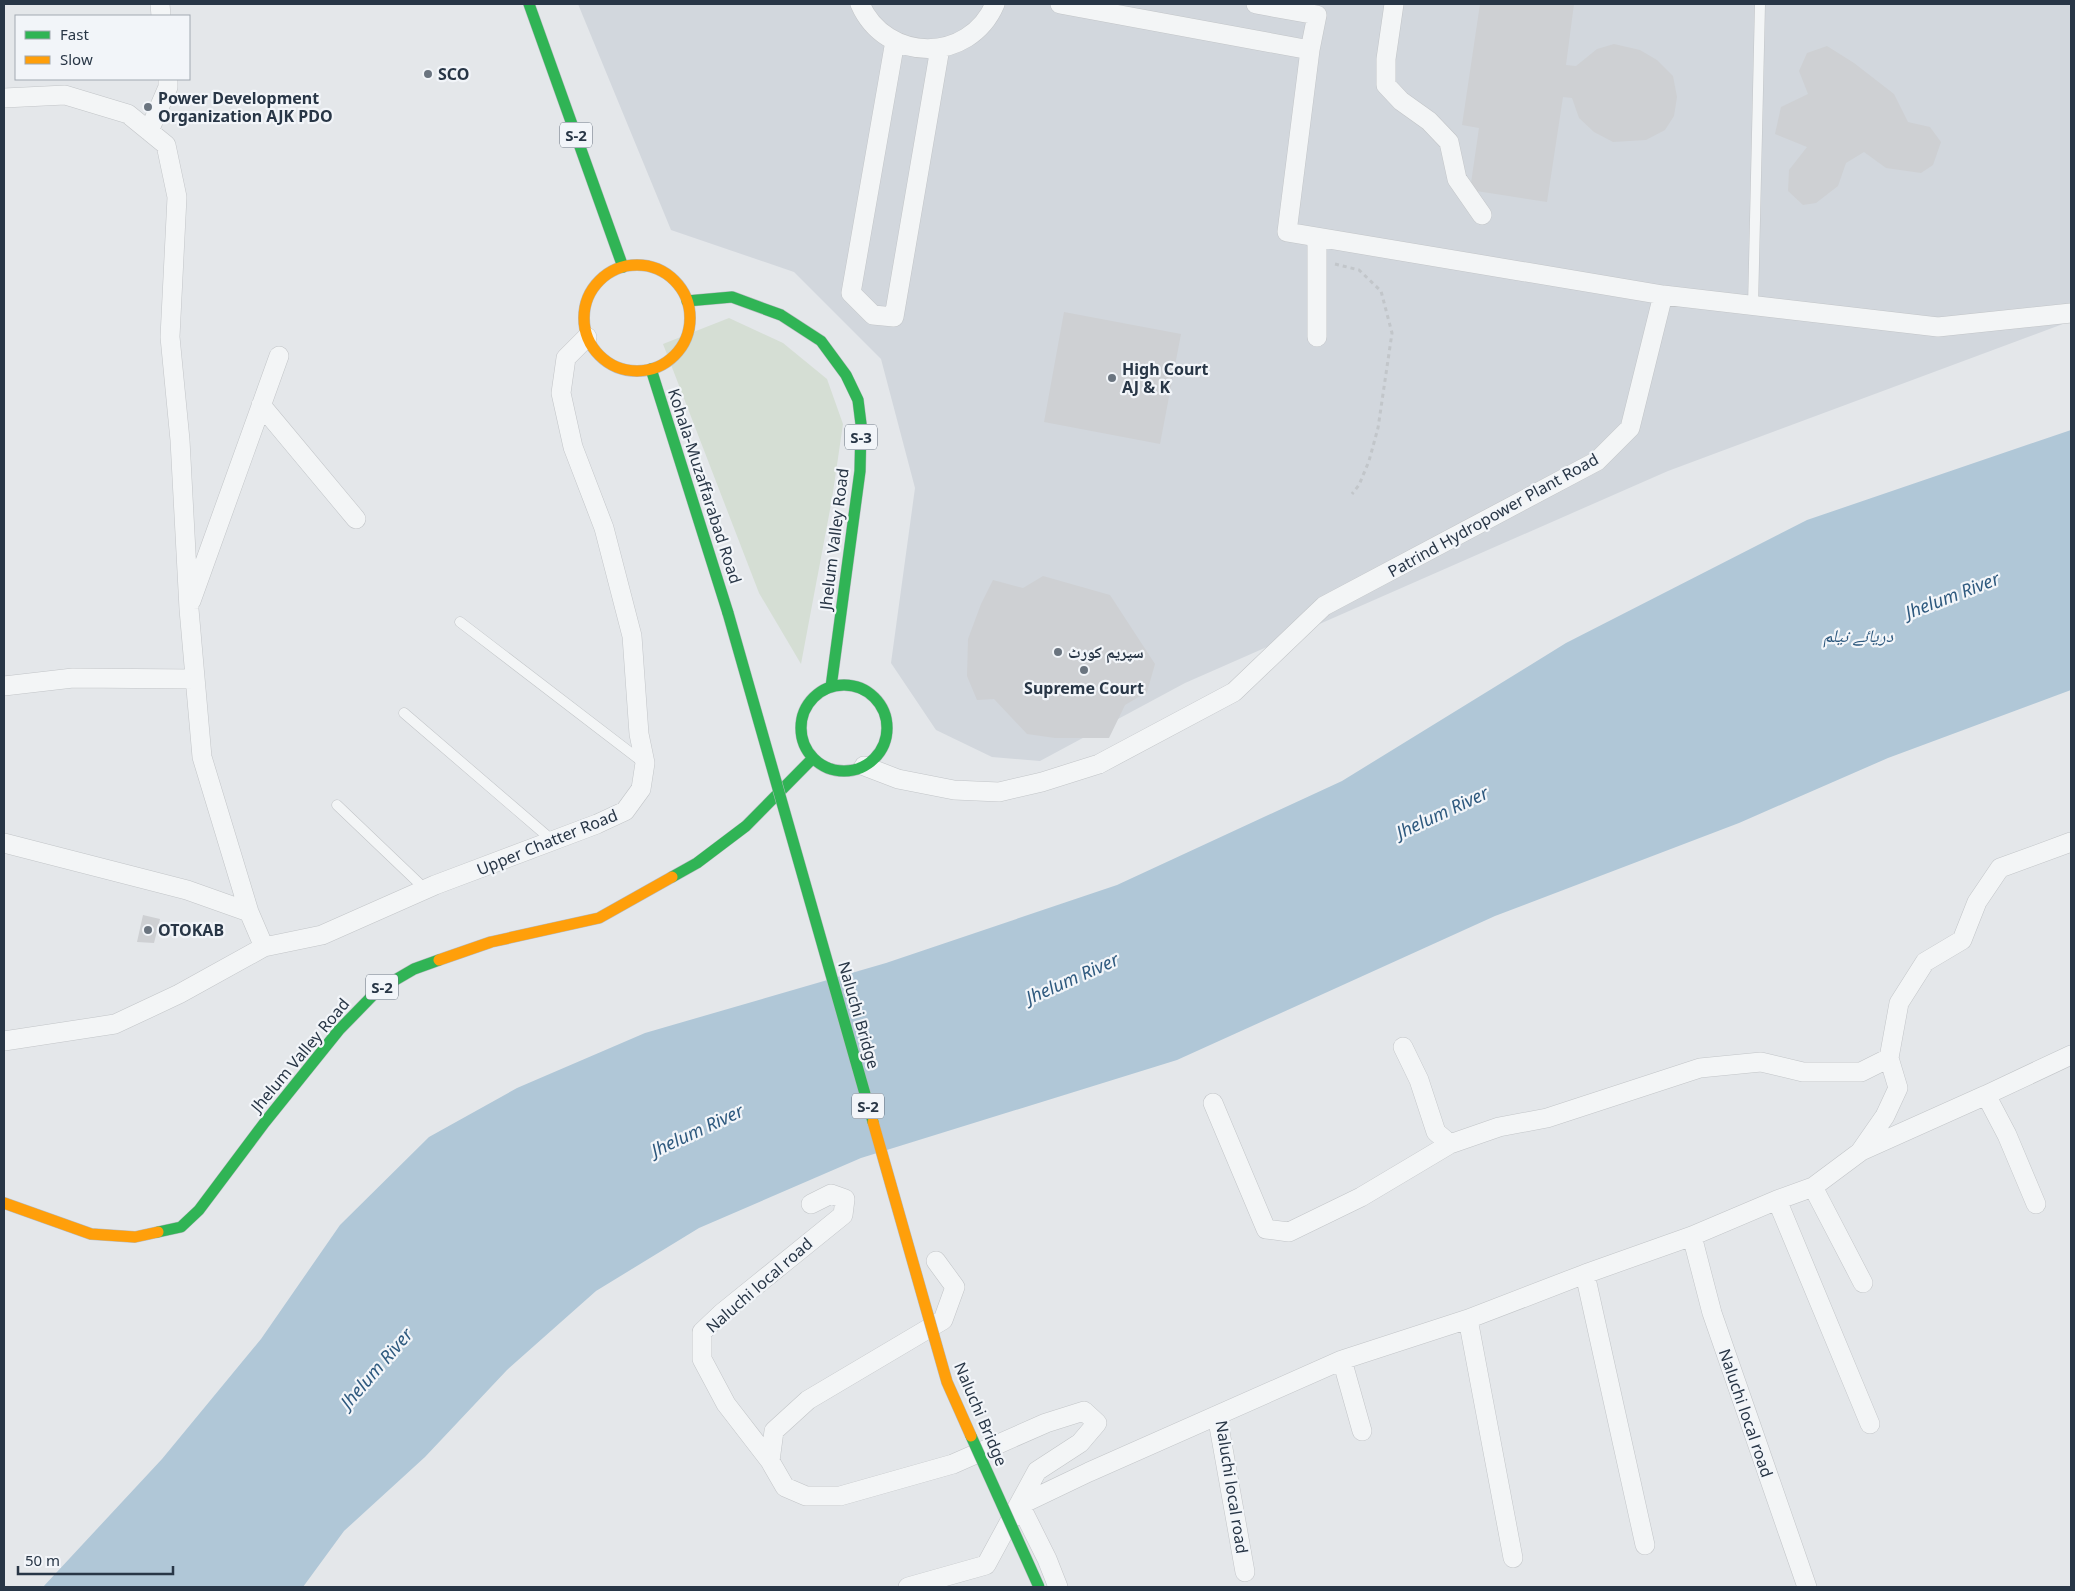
<svg xmlns="http://www.w3.org/2000/svg" width="2075" height="1591" font-family="'Noto Sans','Noto Naskh Arabic',sans-serif">
  <style>
    .built { fill: #d2d7dd }
    .green { fill: #d5ded4 }
    .water { fill: #b0c7d7 }
    .building { fill: #ced0d3 }
    .lines { fill: none; stroke-linecap: round; stroke-linejoin: round }
    .lane-casing { stroke: #c2c5c8; stroke-width: 11 }
    .street-casing { stroke: #c2c5c8; stroke-width: 20 }
    .fast-casing { stroke: #b6babf; stroke-width: 12 }
    .slow-casing { stroke: #b6babf; stroke-width: 12 }
    .path { stroke: #c2c6ca; stroke-width: 3; stroke-dasharray: 4 4; stroke-linecap: butt }
    .lane { stroke: #f3f5f6; stroke-width: 10 }
    .street { stroke: #f3f5f6; stroke-width: 19 }
    .fast { stroke: #30b455; stroke-width: 11 }
    .slow { stroke: #ff9f0a; stroke-width: 11 }
    .fast-bridge-casing { stroke: #b6babf; stroke-width: 12; stroke-linecap: butt }
    .slow-bridge-casing { stroke: #b6babf; stroke-width: 12; stroke-linecap: butt }
    .fast-bridge { stroke: #30b455; stroke-width: 11 }
    .slow-bridge { stroke: #ff9f0a; stroke-width: 11 }
    .poi-dot { fill: #6a747f; stroke: #f2f5f9; stroke-width: 2 }
    .labels { text-anchor: middle; dominant-baseline: central; stroke-width: 4.5; stroke-linejoin: round; paint-order: stroke }
    .shield { fill: #f2f5f9; stroke: #656f7c; stroke-width: 1 }
    .shield-label { font-size: 15px; font-weight: bold; fill: #283646 }
    .poi-label { font-size: 16px; font-weight: bold; fill: #283646; stroke: #f2f5f9; text-anchor: start }
    .street-label { font-size: 16px; fill: #283646; stroke: #f2f5f9 }
    .water-label { font-size: 18px; font-style: italic; fill: #2e597e; stroke: #f2f5f9 }
  </style>
  <rect width="100%" height="100%" fill="#e4e7ea"/>
  <!-- built -->
  <path class="built" d="M578,4H2071V321L1668,471L1185,683L1040,761L992,757L936,730L891,663L915,488L881,359L794,272L671,230Z"/>
  <!-- green -->
  <path class="green" d="M729,318L783,343L827,379L843,424L832,499L801,664L759,593L663,344Z"/>
  <!-- water -->
  <path class="water" d="M2071,430V690L1888,758L1739,823L1495,916L1177,1060L861,1158L699,1228L596,1291L507,1370L425,1457L344,1531L303,1587H43L162,1459L261,1339L340,1225L429,1137L517,1088L645,1033L886,963L1117,885L1342,781L1566,643L1807,520Z"/>
  <!-- building -->
  <path class="building" d="M1480,4H1574L1566,65L1576,66L1597,49L1614,44L1640,50L1657,60L1673,76L1677,97L1674,116L1665,130L1646,140L1613,142L1594,132L1579,118L1572,98L1563,97L1547,202L1470,190L1479,128L1462,125Z
    M1827,46L1854,63L1894,94L1908,122L1930,127L1941,142L1933,165L1921,173L1886,168L1864,152L1846,163L1838,186L1816,203L1803,205L1788,191L1789,170L1807,147L1775,134L1781,107L1808,94L1799,71L1807,53Z
    M1064,312L1181,334L1160,444L1044,422Z
    M1043,576L1110,595L1155,664L1147,692L1125,705L1109,738H1055L1027,734L994,699L977,700L967,676L968,639L981,604L993,580L1023,588Z
    M143,915L160,919L154,943L137,942Z"/>
  <g class="lines">
    <defs>
      <path id="lane" d="M1753,306L1760,4
        M460,622L644,763
        M404,713L553,841
        M337,805L425,889"/>
      <path id="street" d="M160,4L161,16
        M860,4C886,63 969,64 995,4
        M1060,4L1310,50
        M1256,4L1317,15L1310,50L1287,232L1663,295L1938,327L2071,313
        M1394,4L1386,59V85L1401,101L1429,121L1449,142L1457,179L1482,215
        M895,41L851,293L873,315L894,317L940,48
        M4,98L65,95L128,114L166,145L177,197L170,337L180,440L189,609L202,757L249,912L264,947
        M149,131L168,87V79
        M1317,337V237
        M261,405L356,519
        M191,601L279,356
        M4,686L73,678L195,679
        M864,766L898,779L954,790L999,792L1042,782L1099,764L1234,692L1324,606L1597,461L1630,428L1663,295
        M4,843L187,890L249,912
        M4,1041L115,1024L179,994L264,947L322,935L435,885L597,824L625,811L641,789L645,763L639,734L632,636L604,528L573,447L561,393L566,358L587,337
        M1403,1047L1419,1080L1436,1132L1450,1144L1499,1127L1547,1118L1700,1068L1761,1062L1803,1072H1861L1889,1058
        M1986,1095L2071,1055
        M1213,1103L1266,1229L1289,1232L1361,1197L1450,1144
        M1861,1151L1986,1095L2007,1135L2036,1204
        M1813,1187L1860,1152L1885,1116L1898,1088L1889,1058L1899,1003L1925,962L1962,940L1977,902L2000,868L2071,842
        M1777,1200L1813,1187L1863,1283
        M1692,1236L1777,1200L1870,1424
        M1217,1415L1245,1572
        M1362,1431L1342,1360L1468,1319
        M770,1461L726,1404L702,1359V1332L722,1313L843,1215L845,1199L831,1194L811,1204
        M1020,1505L1089,1472L1342,1360
        M1020,1505L1047,1559L1058,1587
        M1645,1545L1585,1274L1692,1236L1712,1313L1807,1587
        M1513,1558L1468,1319L1585,1274
        M908,1587L986,1565L1037,1471L1080,1443L1097,1423L1084,1411L1046,1423L953,1464L840,1496H806L785,1487L770,1461L774,1431L808,1400L943,1320L955,1287L936,1261"/>
      <path id="fast" d="M529,4L623,267
        M687,301L732,297L781,315L821,341L846,375L858,400L861,424L860,471L831,687
        M651,369L728,613
        M801 728a43 43 0 1 1 86 0a43 43 0 1 1-86 0Z
        M672,877L697,863L746,826L813,758
        M158,1232L181,1227L199,1210L265,1122L339,1030L378,990L414,969L439,960"/>
      <path id="slow" d="M584 318a53 53 0 1 1 106 0a53 53 0 1 1-106 0Z
        M439,960L491,942L599,918L672,877
        M4,1203L91,1234L135,1237L158,1232"/>
    </defs>
    <!-- lane casing -->
    <use href="#lane" class="lane-casing"/>
    <!-- street casing -->
    <use href="#street" class="street-casing"/>
    <!-- fast casing -->
    <use href="#fast" class="fast-casing"/>
    <!-- slow casing -->
    <use href="#slow" class="slow-casing"/>
    <!-- path -->
    <path class="path" d="M1335,264L1359,270L1381,291L1392,333L1378,428L1369,461L1359,485L1352,494"/>
    <!-- lane -->
    <use href="#lane" class="lane"/>
    <!-- street -->
    <use href="#street" class="street"/>
    <!-- fast -->
    <use href="#fast" class="fast"/>
    <!-- slow -->
    <use href="#slow" class="slow"/>
    <defs>
      <path id="fast-bridge" d="M728,613L873,1122
        M971,1436L1039,1587"/>
      <path id="slow-bridge" d="M873,1122L947,1382L971,1436"/>
    </defs>
    <!-- fast-bridge casing -->
    <use href="#fast-bridge" class="fast-bridge-casing"/>
    <!-- slow-bridge casing -->
    <use href="#slow-bridge" class="slow-bridge-casing"/>
    <!-- fast-bridge -->
    <use href="#fast-bridge" class="fast-bridge"/>
    <!-- slow-bridge -->
    <use href="#slow-bridge" class="slow-bridge"/>
  </g>
  <!-- markers -->
  <g class="poi-dot">
    <circle cx="428" cy="74" r="5"/>
    <circle cx="148" cy="107" r="5"/>
    <circle cx="1112" cy="378" r="5"/>
    <circle cx="1058" cy="652" r="5"/>
    <circle cx="1084" cy="670" r="5"/>
    <circle cx="148" cy="930" r="5"/>
  </g>
  <g class="labels">
    <!-- shield labels -->
    <g class="shield">
      <rect x="560" y="122.5" width="32" height="25" rx="4"/>
      <rect x="845" y="424.5" width="32" height="25" rx="4"/>
      <rect x="366" y="974.5" width="32" height="25" rx="4"/>
      <rect x="852" y="1093.5" width="32" height="25" rx="4"/>
    </g>
    <g class="shield-label">
      <text x="576" y="135">S-2</text>
      <text x="861" y="437">S-3</text>
      <text x="382" y="987">S-2</text>
      <text x="868" y="1106">S-2</text>
    </g>
    <!-- poi labels -->
    <g class="poi-label">
      <text x="438" y="74">SCO</text>
      <text x="158" y="98">Power Development<tspan x="158" dy="18">Organization AJK PDO</tspan></text>
      <text x="1122" y="369">High Court<tspan x="1122" dy="18">AJ &amp; K</tspan></text>
      <text x="1068" y="652">سپریم کورٹ</text>
      <text x="1084" y="688" text-anchor="middle">Supreme Court</text>
      <text x="158" y="930">OTOKAB</text>
    </g>
    <!-- street labels -->
    <g class="street-label">
      <text transform="translate(705 486) rotate(72)">Kohala-Muzaffarabad Road</text>
      <text transform="translate(1493 515) rotate(-29)">Patrind Hydropower Plant Road</text>
      <text transform="translate(834 539) rotate(-83)">Jhelum Valley Road</text>
      <text transform="translate(547 842) rotate(-22)">Upper Chatter Road</text>
      <text transform="translate(859 1015) rotate(74)">Naluchi Bridge</text>
      <text transform="translate(300 1055) rotate(-50)">Jhelum Valley Road</text>
      <text transform="translate(759 1285) rotate(-41)">Naluchi local road</text>
      <text transform="translate(1746 1413) rotate(71)">Naluchi local road</text>
      <text transform="translate(981 1414) rotate(67)">Naluchi Bridge</text>
      <text transform="translate(1232 1487) rotate(81)">Naluchi local road</text>
    </g>
    <!-- water labels -->
    <g class="water-label">
      <text transform="translate(1952 595) rotate(-21)">Jhelum River</text>
      <text x="1858" y="635">دریائے نیلم</text>
      <text transform="translate(1442 812) rotate(-25)">Jhelum River</text>
      <text transform="translate(1072 978) rotate(-24)">Jhelum River</text>
      <text transform="translate(697 1130) rotate(-25)">Jhelum River</text>
      <text transform="translate(376 1368) rotate(-49)">Jhelum River</text>
    </g>
  </g>
  <!-- border -->
  <rect width="2075" height="1591" fill="none" stroke="#283646" stroke-width="10"/>
  <!-- legend -->
  <rect x="15" y="15" width="175" height="65" fill="#f2f5f9" stroke="#a1a9b1"/>
  <rect x="25" y="31" width="25" height="8" fill="#30b455" stroke="#a1a9b1"/>
  <text x="60" y="40" font-size="15" fill="#283646">Fast</text>
  <rect x="25" y="56" width="25" height="8" fill="#ff9f0a" stroke="#a1a9b1"/>
  <text x="60" y="65" font-size="15" fill="#283646">Slow</text>
  <!-- scale -->
  <path d="M18 1566v8h155v-8" fill="none" stroke="#283646" stroke-width="2.5"/>
  <text x="25" y="1566" font-size="15" fill="#283646" stroke="#f2f5f9" stroke-width="4" paint-order="stroke">50 m</text>
</svg>
